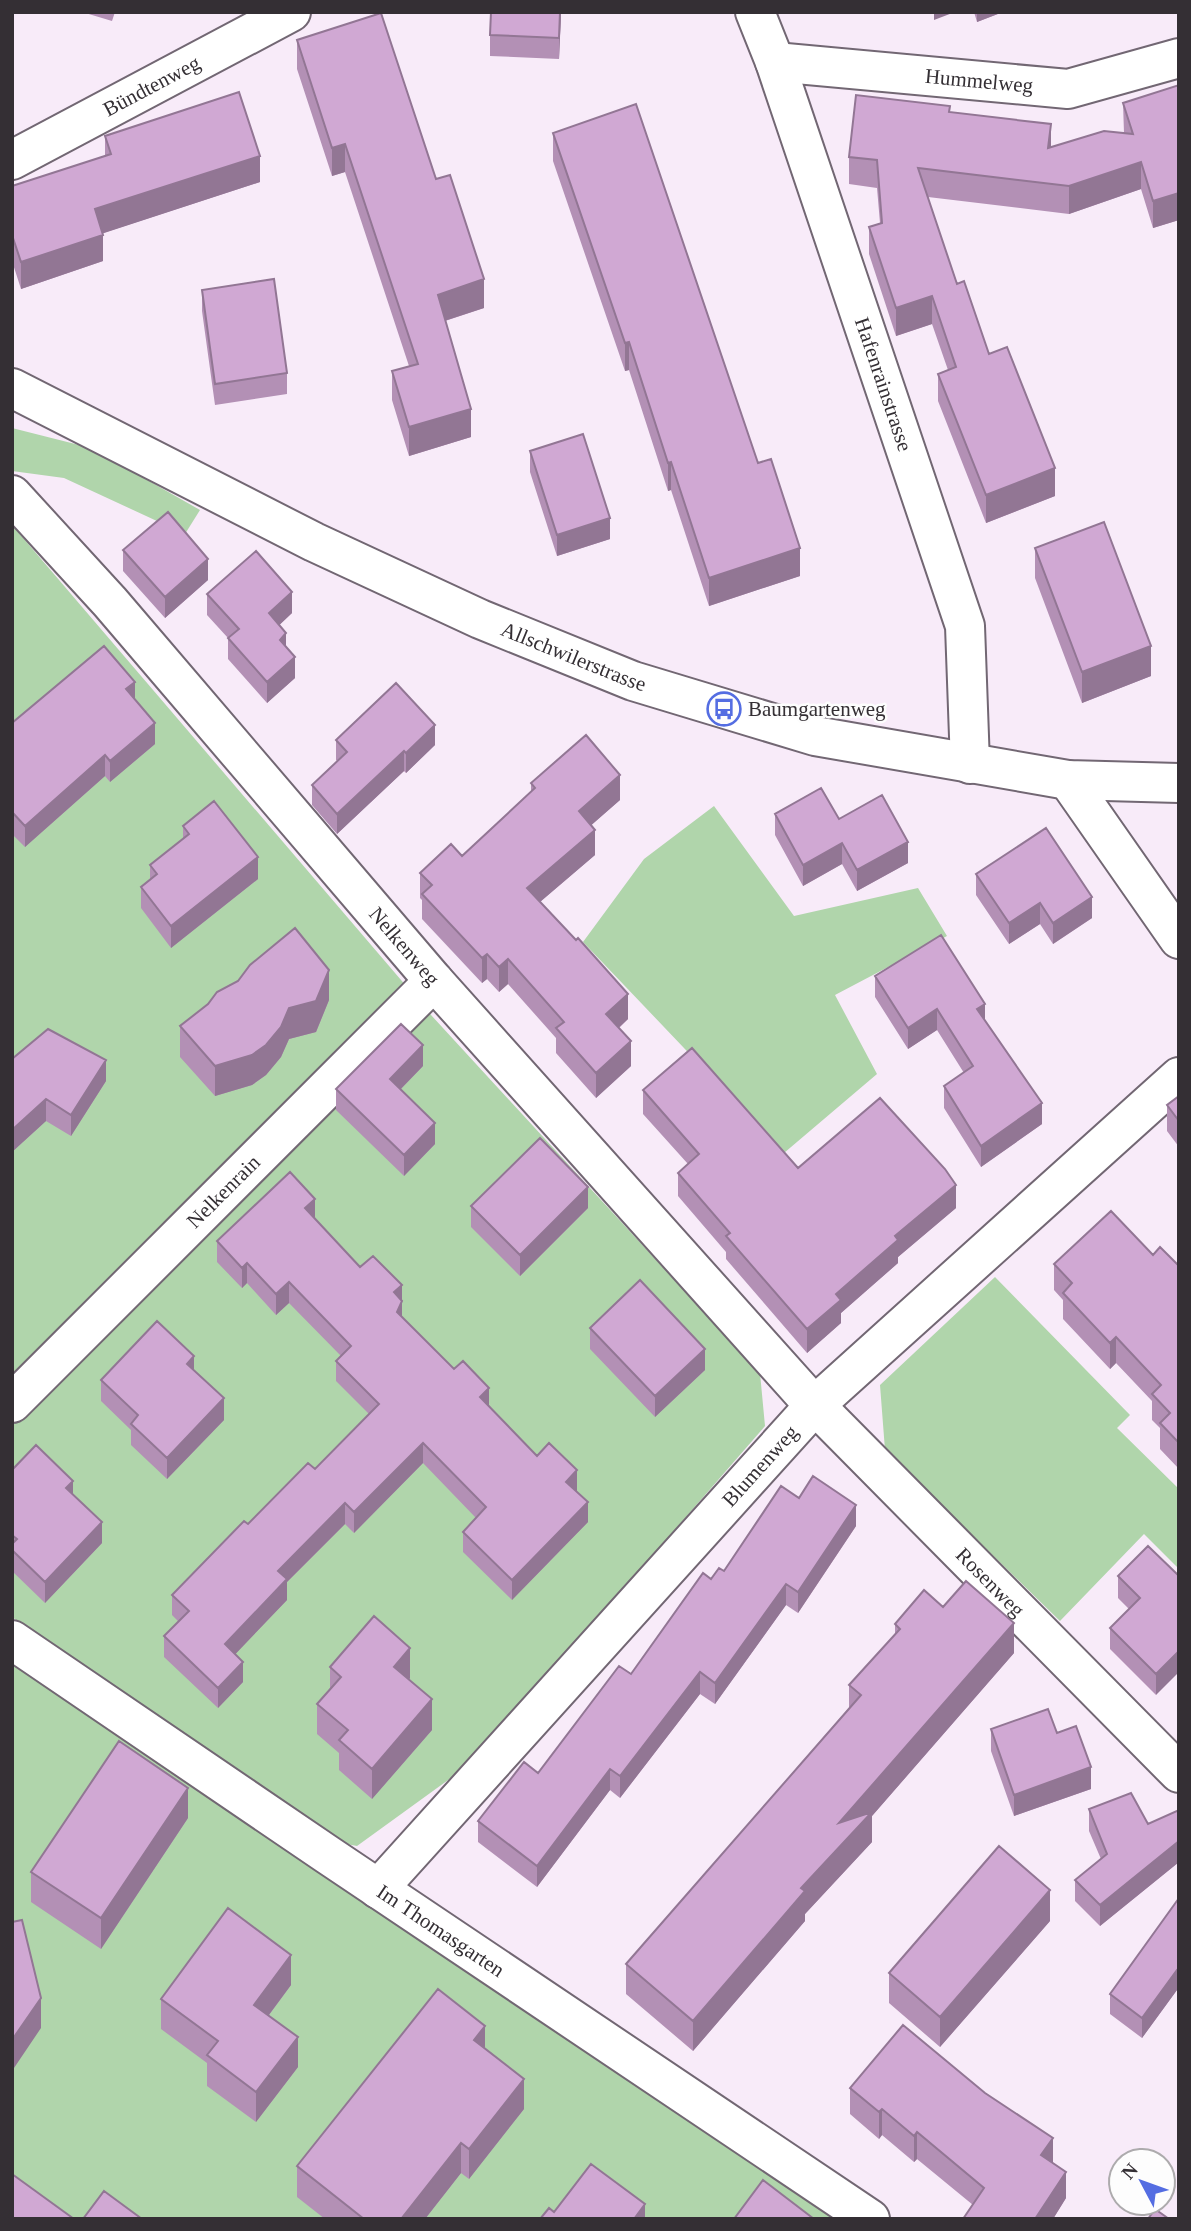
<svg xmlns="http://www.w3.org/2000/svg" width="1191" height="2231" font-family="'Times New Roman',serif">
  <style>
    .green { fill: #b0d5ab }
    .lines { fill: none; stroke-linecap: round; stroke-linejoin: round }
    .street-casing { stroke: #726773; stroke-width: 42 }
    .secondary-casing { stroke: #726773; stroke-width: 42 }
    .street { stroke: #fff; stroke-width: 38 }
    .secondary { stroke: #fff; stroke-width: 38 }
    .wall { fill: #b390b5 }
    .shaded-wall { fill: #927694 }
    .building { fill: #d0a8d3; stroke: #927694; stroke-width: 2 }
    .labels { text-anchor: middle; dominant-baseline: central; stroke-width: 5; stroke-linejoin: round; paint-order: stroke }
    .street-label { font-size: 21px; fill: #342f34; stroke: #fdfdfd }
    .poi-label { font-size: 21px; fill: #342f34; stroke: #fdfdfd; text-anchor: start }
  </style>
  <rect width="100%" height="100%" fill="#f8ebf9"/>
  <!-- green -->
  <path class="green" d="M12,428L91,448L200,510L185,534L64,478L12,471Z
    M12,525L407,987L12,1379Z
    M714,806L794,916L918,888L947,936L835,995L877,1074L784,1153L583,942L644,859Z
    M420,1003L760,1373L765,1426L473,1762L357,1846L330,1841L12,1617V1426Z
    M995,1277L1130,1415L1117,1428L1179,1489V1569L1144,1534L1060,1621L885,1450L880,1385Z
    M12,1663L91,1718L835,2219H12Z"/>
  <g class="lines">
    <defs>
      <g id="street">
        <path id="s1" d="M755,12L775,62L965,626L970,764"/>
        <path id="s2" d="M775,62L1068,89L1179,58"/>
        <path id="s3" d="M12,160L291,12"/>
        <path id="s4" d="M12,495L110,602L434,981L803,1393L1179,1773"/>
        <path d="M1068,780L1179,939"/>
        <path id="s5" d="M12,1403L434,981"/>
        <path id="s6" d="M12,1640L328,1855L870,2219"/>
        <path id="s7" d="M378,1889L815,1405L1179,1077"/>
      </g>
      <g id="secondary">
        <path id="s8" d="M12,388L314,542L480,619L633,681L815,736L1068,780L1179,783"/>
      </g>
    </defs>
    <!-- street casing -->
    <use href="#street" class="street-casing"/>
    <!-- secondary casing -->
    <use href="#secondary" class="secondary-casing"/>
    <!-- street -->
    <use href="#street" class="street"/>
    <!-- secondary -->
    <use href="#secondary" class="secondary"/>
  </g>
  <!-- wall -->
  <path class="wall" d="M82,12H115L112,21Z
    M561,12L559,59L490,56V35Z
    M974,12H1003L977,22Z
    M297,40L436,179L484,308L445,321L471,437L409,456L392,400V371L409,366L345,172L332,176L297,69Z
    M1179,85V220L1153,228L1141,189L1069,214L928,197L957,284L1055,496L986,523L938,401V374L948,370L932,324L896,336L869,254V227L880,223L877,188L849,184V157L950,113L1051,147L1124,133L1123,103Z
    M553,133L758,463L800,576L709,606L671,490L668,491L629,370L625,371L553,161Z
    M105,136L260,182L103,233V261L21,289L12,261V186L105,156Z
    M202,290L287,373V394L215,405L202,311Z
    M530,451L610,539L557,556L530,472Z
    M1035,548L1151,676L1082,703L1035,578Z
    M123,550L208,580L165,618L123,571Z
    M207,594L292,613L279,625L295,678L267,703L228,659V638L207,615Z
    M135,700L155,744L110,782L105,776L25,847L12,834V723Z
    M336,740L435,745L406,773L404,771L337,834L312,805V785L337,761L336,760Z
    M531,783L620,800L591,825L595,855L540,902L576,940L628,1019L619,1028L631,1066L596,1098L556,1053V1038L508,984L499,992L487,979L482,983L422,919V900L420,898V873L462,856L531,792Z
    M775,814L839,819L908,863L857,891L842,864L803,886L775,835Z
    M183,826L258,879L171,948L141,908V887L150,879V865L183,840Z
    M976,874L1092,918L1053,944L1040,924L1009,944L976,895Z
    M875,976L985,1020L1042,1124L981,1167L944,1108V1086L964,1073L937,1030L908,1049L875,997Z
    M329,1000L316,1032L289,1039L281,1057L266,1075L252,1085L215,1096L180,1057V1026Z
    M12,1059L106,1081L71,1136L46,1121L12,1152Z
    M423,1066L400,1090L435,1144L404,1176L336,1110V1089Z
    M643,1090L798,1168L956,1208L898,1257V1263L841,1313V1323L807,1353L726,1259V1252L678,1196V1173L688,1164L643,1114Z
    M1179,1096V1147L1167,1131V1105Z
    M471,1206L588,1208L520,1276L471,1227Z
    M315,1219L360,1267L402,1300V1317L537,1456L577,1491L588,1522L512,1600L463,1552V1532L476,1518L423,1463L354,1533L345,1524L287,1582V1600L235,1654L243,1682L218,1708L164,1657V1636L179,1622L172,1615V1595L248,1524L315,1469L369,1414L336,1381V1361L341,1356L289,1303L276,1315L247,1283L242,1288L217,1262V1241Z
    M1153,1255L1179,1266V1469L1160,1449V1428L1152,1420V1401L1116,1363L1110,1369L1063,1319V1300L1054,1290V1264Z
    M590,1328L705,1370L655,1417L590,1349Z
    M194,1371L224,1420L167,1479L131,1445V1430L101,1401V1380Z
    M12,1470L73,1494L102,1543L45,1603L12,1571Z
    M799,1498L856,1526L798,1613L786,1605L715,1704L700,1694L620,1798L610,1790L537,1887L478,1842V1821L538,1773L631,1674L711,1579L724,1571Z
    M1118,1576H1179L1156,1695L1110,1649V1628L1129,1609L1118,1598Z
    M943,1607L1014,1653L872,1816V1842L805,1914V1921L693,2051L626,1994V1964L849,1708V1685L895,1635V1624Z
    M330,1667L410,1678L409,1680L432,1730L372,1799L339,1770V1753L317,1734V1704L330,1690Z
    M991,1729L1057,1733L1091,1789L1014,1816L991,1751Z
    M1089,1809L1148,1824L1179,1810V1862L1100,1926L1075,1901V1880L1101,1859L1089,1831Z
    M188,1818L101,1949L31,1902V1872Z
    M1179,1898V1991L1177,1990L1142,2038L1110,2014V1994Z
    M1050,1921L940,2047L889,2003V1973Z
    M291,1985L269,2015L298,2067L256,2122L207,2086V2063L161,2029V1999Z
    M485,2049L524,2109L469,2179L461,2173L425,2219H325L297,2197V2166Z
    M850,2088L1053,2163L1066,2198L1053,2219H963L973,2205L917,2159L914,2162L882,2135L879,2139L850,2114Z"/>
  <!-- shaded-wall -->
  <path class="shaded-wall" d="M560,12H561L559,59V38Z
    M934,12H955L934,20Z
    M977,12H1003L977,22Z
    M1051,124V152L1048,148Z
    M345,144V172L332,176V148Z
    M260,156V182L95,236V209Z
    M1141,162V189L1069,214V186Z
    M1179,193V220L1153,228V201Z
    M103,235V261L21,289V262Z
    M484,279V308L438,323V295Z
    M932,296V324L896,336V308Z
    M629,342V370L625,371V343Z
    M471,409V437L409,456V427Z
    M671,462V490L668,491V463Z
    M1055,468V496L986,523V495Z
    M610,518V539L557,556V535Z
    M800,548V576L709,606V578Z
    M208,559V580L165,618V597Z
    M292,592V613L269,635V613Z
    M286,633V654L280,640Z
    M1151,646V676L1082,703V672Z
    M295,657V678L267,703V682Z
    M135,682V703L126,689Z
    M155,723V744L110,782V761Z
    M435,725V745L406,773V753Z
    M404,751V771L337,834V814Z
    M105,755V776L25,847V826Z
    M620,775V800L579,836V811Z
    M595,830V855L527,913V888Z
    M908,842V863L857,891V870Z
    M842,843V864L803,886V865Z
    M258,857V879L171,948V926Z
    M1092,897V918L1053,944V923Z
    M1040,903V924L1009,944V923Z
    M487,954V979L482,983V958Z
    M508,959V984L499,992V967Z
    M329,970V1000L316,1032L289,1039L281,1057L266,1075L252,1085L215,1096V1066L289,1008Z
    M628,994V1019L606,1039V1014Z
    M985,1004V1025L977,1009Z
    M937,1009V1030L908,1049V1028Z
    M631,1041V1066L596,1098V1073Z
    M423,1045V1066L390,1100V1079Z
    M106,1060V1081L71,1136V1115Z
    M46,1099V1121L12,1152V1130Z
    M1042,1103V1124L981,1167V1146Z
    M435,1123V1144L404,1176V1155Z
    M956,1185V1208L898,1257V1263L841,1313V1323L807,1353V1329L836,1294L895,1236Z
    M588,1187V1208L520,1276V1255Z
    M315,1199V1219L305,1208Z
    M247,1263V1283L242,1288V1268Z
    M289,1282V1303L276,1315V1294Z
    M402,1285V1321L397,1332L394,1292Z
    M1116,1337V1363L1110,1369V1343Z
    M705,1349V1370L655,1417V1396Z
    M194,1356V1378L187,1364Z
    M489,1388V1408L480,1397Z
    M224,1398V1420L167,1479V1458Z
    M423,1443V1463L354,1533V1512Z
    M577,1470V1491L566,1502V1482Z
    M73,1481V1502L66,1488Z
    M588,1502V1522L512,1600V1580Z
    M345,1503V1524L287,1582V1600L225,1665V1644L278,1571Z
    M856,1505V1526L798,1613V1592Z
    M102,1522V1543L45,1603V1582Z
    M786,1584V1605L715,1704V1683Z
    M1014,1623V1653L872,1816V1842L805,1914V1921L693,2051V2021L801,1888L839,1823Z
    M410,1648V1678L394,1697V1667Z
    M1179,1651V1672L1156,1695V1674Z
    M243,1662V1682L218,1708V1688Z
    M700,1672V1694L620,1798V1776Z
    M432,1699V1730L372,1799V1769Z
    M1091,1767V1789L1014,1816V1795Z
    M610,1769V1790L537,1887V1866Z
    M188,1788V1818L101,1949V1918Z
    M1179,1841V1862L1100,1926V1905Z
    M1050,1890V1921L940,2047V2017Z
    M291,1955V1985L254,2035V2005Z
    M1177,1970V1990L1142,2038V2018Z
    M41,1998V2028L12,2071V2040Z
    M485,2026V2056L474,2040Z
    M298,2037V2067L256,2122V2092Z
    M524,2079V2109L469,2179V2149Z
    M882,2109V2135L879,2139V2112Z
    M917,2132V2159L914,2162V2136Z
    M1053,2138V2165L1041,2155Z
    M461,2143V2173L425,2219H401Z
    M1066,2172V2198L1053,2219H1035Z
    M645,2204V2219H634Z"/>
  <!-- building -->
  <path class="building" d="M491,12H560L559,38L490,35Z
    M381,13L436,179L450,175L484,279L438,295L471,409L409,427L392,371L418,364L345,144L332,148L297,40Z
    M1179,85V193L1153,201L1141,162L1069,186L918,168L957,284L964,281L989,354L1007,347L1055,468L986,495L938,374L956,367L932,296L896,308L869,227L882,223L877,160L849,157L856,95L950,106L949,112L1051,124L1048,148L1104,131L1133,134L1123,103Z
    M239,92L260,156L95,209L103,235L21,262L12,235V186L111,154L105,136Z
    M636,104L758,463L771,459L800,548L709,578L671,462L668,463L629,342L625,343L553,133Z
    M274,279L287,373L215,384L202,290Z
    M583,434L610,518L557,535L530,451Z
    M168,512L208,559L165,597L123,550Z
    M1104,522L1151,646L1082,672L1035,548Z
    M256,551L292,592L269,613L286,633L280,640L295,657L267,682L228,638L239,629L207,594Z
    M104,646L135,682L126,689L155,723L110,761L105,755L25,826L12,812V723Z
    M396,683L435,725L406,753L404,751L337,814L312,785L347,752L336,740Z
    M586,735L620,775L579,811L595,830L527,888L576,940L578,938L628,994L606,1014L631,1041L596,1073L556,1028L564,1022L508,959L499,967L487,954L482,958L422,894L432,885L420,873L451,844L462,856L535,788L531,783Z
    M821,788L839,819L882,795L908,842L857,870L842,843L803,865L775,814Z
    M214,801L258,857L171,926L141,887L157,874L150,865L189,834L183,826Z
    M1046,828L1092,897L1053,923L1040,903L1009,923L976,874Z
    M295,928L329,970L316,1001L289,1008L281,1027L266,1045L252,1055L215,1066L180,1026L208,1004L217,992L238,981L250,965Z
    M941,935L985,1004L977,1009L1042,1103L981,1146L944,1086L973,1066L937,1009L908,1028L875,976Z
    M401,1024L423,1045L390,1079L435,1123L404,1155L336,1089Z
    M48,1029L106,1060L71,1115L46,1099L12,1130V1059Z
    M692,1048L798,1168L880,1098L945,1169L956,1185L895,1236L898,1240L836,1294L841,1300L807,1329L726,1236L730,1233L678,1173L699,1154L643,1090Z
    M1179,1096V1121L1167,1105Z
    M540,1138L588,1187L520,1255L471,1206Z
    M290,1172L315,1199L305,1208L360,1267L373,1256L402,1285L394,1292L402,1301L397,1312L454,1369L463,1361L489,1388L480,1397L537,1456L549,1443L577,1470L566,1482L588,1502L512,1580L463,1532L486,1507L423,1443L354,1512L345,1503L278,1571L287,1579L225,1644L243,1662L218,1688L164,1636L189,1611L172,1595L244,1521L248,1524L308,1463L315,1469L379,1404L336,1361L351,1346L289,1282L276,1294L247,1263L242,1268L217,1241Z
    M1111,1211L1153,1255L1160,1247L1179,1266V1443L1160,1423L1170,1413L1152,1394L1161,1385L1116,1337L1110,1343L1063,1293L1072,1283L1054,1264Z
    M640,1280L705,1349L655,1396L590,1328Z
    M157,1321L194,1356L187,1364L224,1398L167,1458L131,1424L138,1415L101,1380Z
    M36,1445L73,1481L66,1488L102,1522L45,1582L12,1550V1544L17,1539L12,1535V1470Z
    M813,1476L856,1505L798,1592L786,1584L715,1683L700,1672L620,1776L610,1769L537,1866L478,1821L524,1762L538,1773L619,1666L631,1674L703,1573L711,1579L719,1568L724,1571L781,1486L799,1498Z
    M1148,1546L1179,1576V1651L1156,1674L1110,1628L1140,1598L1118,1576Z
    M966,1581L1014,1623L839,1823L872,1812L801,1888L805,1891L693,2021L626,1964L861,1695L849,1685L900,1629L895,1624L924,1590L943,1607Z
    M374,1616L410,1648L394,1667L432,1699L372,1769L339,1740L348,1730L317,1704L341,1677L330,1667Z
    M1048,1709L1057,1733L1076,1726L1091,1767L1014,1795L991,1729Z
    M119,1741L188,1788L101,1918L31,1872Z
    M1131,1793L1148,1824L1179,1810V1841L1100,1905L1075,1880L1107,1854L1089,1809Z
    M999,1846L1050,1890L940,2017L889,1973Z
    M1179,1898V1971L1177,1970L1142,2018L1110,1994Z
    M228,1908L291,1955L254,2005L298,2037L256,2092L207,2055L218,2041L161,1999Z
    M22,1920L41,1998L12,2040V1922Z
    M438,1989L485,2026L474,2040L524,2079L469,2149L461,2143L401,2219H364L297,2166Z
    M903,2025L985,2093L1053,2138L1041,2155L1066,2172L1035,2219H963L984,2188L917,2132L914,2136L882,2109L879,2112L850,2088Z
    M591,2164L645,2204L634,2219H540L549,2208L554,2212Z
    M12,2174L74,2219H12Z
    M763,2180L814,2219H734Z
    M104,2191L142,2219H83Z
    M1155,2209L1169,2219H1148Z"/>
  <!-- icons -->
  <defs>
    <symbol id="bus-ring" viewBox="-11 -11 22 22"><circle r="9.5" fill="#fdfdfd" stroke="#546de2" stroke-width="1.5"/><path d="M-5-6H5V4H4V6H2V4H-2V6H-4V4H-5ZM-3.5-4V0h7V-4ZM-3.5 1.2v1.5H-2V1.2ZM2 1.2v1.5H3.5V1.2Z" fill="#546de2"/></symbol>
  </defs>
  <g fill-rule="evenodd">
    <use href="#bus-ring" x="705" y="690" width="38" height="38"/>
  </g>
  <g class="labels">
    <!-- street labels -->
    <g class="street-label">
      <text stroke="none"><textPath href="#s2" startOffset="205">Hummelweg</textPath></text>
      <text stroke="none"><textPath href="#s3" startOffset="158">Bündtenweg</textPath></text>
      <text stroke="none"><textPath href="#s1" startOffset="394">Hafenrainstrasse</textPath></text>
      <text stroke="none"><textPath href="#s8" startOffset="623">Allschwilerstrasse</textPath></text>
      <text stroke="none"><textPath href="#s4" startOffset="598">Nelkenweg</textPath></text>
      <text stroke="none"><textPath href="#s5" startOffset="299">Nelkenrain</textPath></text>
      <text stroke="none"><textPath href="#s7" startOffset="570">Blumenweg</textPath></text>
      <text stroke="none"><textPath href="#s4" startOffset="1463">Rosenweg</textPath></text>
      <text stroke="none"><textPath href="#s6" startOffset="518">Im Thomasgarten</textPath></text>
    </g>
    <!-- poi labels -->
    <g class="poi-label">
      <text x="748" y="709">Baumgartenweg</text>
    </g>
  </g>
  <!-- border -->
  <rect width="1191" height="2231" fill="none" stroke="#342f34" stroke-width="28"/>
  <!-- north arrow -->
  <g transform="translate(1142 2182) rotate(311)"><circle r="33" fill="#fdfdfd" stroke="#adabad" stroke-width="2"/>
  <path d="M0-5L12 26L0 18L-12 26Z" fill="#546de2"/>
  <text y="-10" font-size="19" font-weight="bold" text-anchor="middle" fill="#342f34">N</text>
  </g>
</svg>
